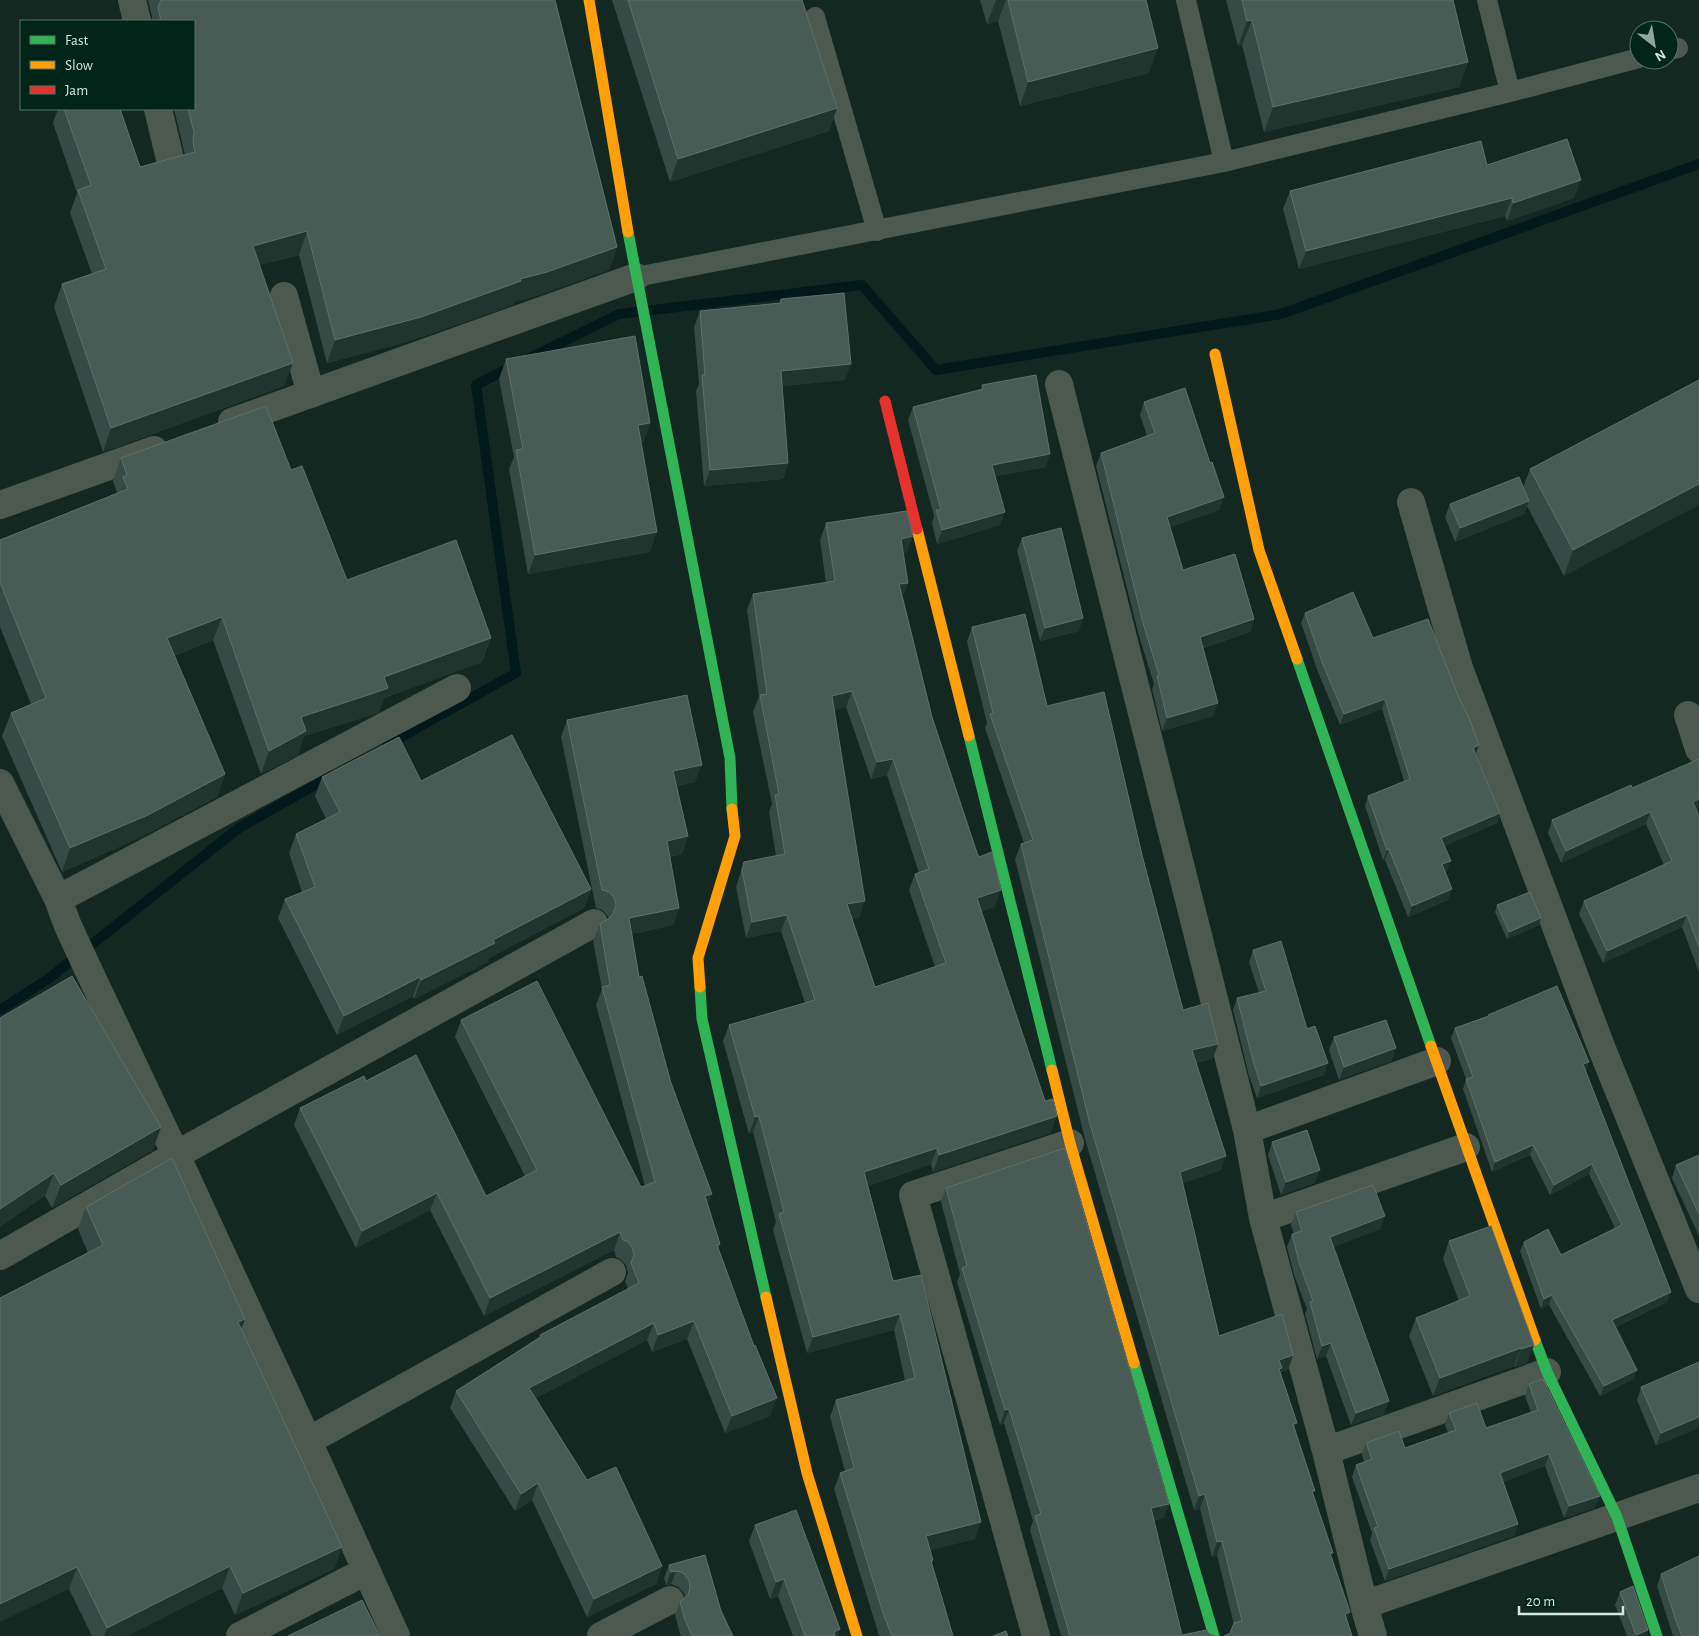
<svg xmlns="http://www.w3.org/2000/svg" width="1699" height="1636" font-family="'Alegreya Sans',sans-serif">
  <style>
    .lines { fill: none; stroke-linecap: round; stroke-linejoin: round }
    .stream { stroke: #02191c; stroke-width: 10 }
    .lane { stroke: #4d594e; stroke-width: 20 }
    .street { stroke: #4d594e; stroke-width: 28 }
    .fast { stroke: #30b455; stroke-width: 11 }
    .slow { stroke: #ff9f0a; stroke-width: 11 }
    .jam { stroke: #e5322d; stroke-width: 11 }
    .wall { fill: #374a45; fill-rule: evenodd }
    .shaded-wall { fill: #21352f }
    .building { fill: #485b55; stroke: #5e716a; fill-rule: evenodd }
  </style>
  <rect width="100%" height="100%" fill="#132820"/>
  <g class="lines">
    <!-- stream -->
    <path class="stream" d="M526,360L619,314L862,285L936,370L1281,314L1699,164
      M387,745L516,673L476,385L513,366
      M0,1010L48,979L239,828L331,776"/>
    <!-- lane -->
    <path class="lane" d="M1186,0L1224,162
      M1487,0L1510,92
      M815,17L877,231
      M1669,50L1678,48
      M636,277L1224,162L1510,92L1639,58"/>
    <!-- street -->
    <path class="street" d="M132,0L137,21
      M158,109L170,159
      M284,296L311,394
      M1059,384L1247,1130L1437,1061
      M232,422L636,277
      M1411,502L1459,668L1600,1044L1699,1289
      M0,505L154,450
      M1688,715L1699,749
      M0,783L58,899L68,926L87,967L176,1155L308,1441L396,1636
      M58,899L457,688
      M1247,1130L1263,1218L1466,1147
      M1263,1218L1326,1451L1364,1605L1373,1636
      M0,1256L176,1155L594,923
      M308,1441L612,1272
      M1326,1451L1547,1372
      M1364,1605L1699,1488
      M240,1636L366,1571
      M601,1636L670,1600
      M1036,1636L913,1195L1070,1143"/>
    <!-- fast -->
    <path class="fast" d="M628,232L730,758L732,809
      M1297,659L1431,1046
      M969,736L1052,1070
      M700,987L702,1019L766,1297
      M1535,1340L1547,1372L1617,1517L1657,1636
      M1134,1363L1214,1636"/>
    <!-- slow -->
    <path class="slow" d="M589,0L628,232
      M1215,354L1259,550L1297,659
      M917,529L969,736
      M700,987L698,958L735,836L732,809
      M1431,1046L1535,1340
      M1052,1070L1070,1143L1134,1363
      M766,1297L807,1473L857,1636"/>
    <!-- jam -->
    <path class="jam" d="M885,401L917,529"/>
  </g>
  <!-- wall -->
  <path class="wall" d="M148,0H555L617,247L609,270L539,295L514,302L513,305L413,340L327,363L299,255L259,265L284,386L103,452L54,307L62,284L92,274L70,213L77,193L53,123L58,109H120L140,167L185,155L174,109H194V21H152V17Z
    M612,0H802L837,108L829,131L670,182Z
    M980,0H1146L1149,73L1020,106L998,21L987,24Z
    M1226,0H1453L1468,62L1459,87L1264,132L1242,45L1238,46Z
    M1487,165L1574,198L1507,221L1505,216L1299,269L1283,209L1290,191Z
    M781,299L845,380L782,386L788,463L783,479L704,486L696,391L699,384L694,327L700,311L779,303Z
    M506,359L650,423L643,443H641L650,552L528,574L509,469L514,457L499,379Z
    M1699,380L1564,576L1527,506L1524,514L1455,542L1445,517L1450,504L1523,488L1530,469Z
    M982,385L1046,467L995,476L1000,525L937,544L932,523L934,516L908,420L913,407L981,390Z
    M1144,402L1210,463L1224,497L1219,510L1170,527L1183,570L1254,619L1250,632L1203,648L1213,716L1162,731L1152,689L1154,684L1139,636L1096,466L1101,453L1147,436L1140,415Z
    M121,458L291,470L347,580L491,638L482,662L384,698L379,712L375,714L304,736L298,755L261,774L213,640L174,656L225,774L217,797L139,838L62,872L2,736L11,713L31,704L0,627V540L117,493L113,481Z
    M826,523L907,552L903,553V597L932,717L995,907L981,911L1051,1133L933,1172L931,1164L868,1186L893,1281L975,1539L930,1550L933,1560L932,1564L953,1636H879L877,1629L834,1489L840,1473L845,1471L830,1417L836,1400L905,1381L894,1330L807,1353L773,1230L776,1222L753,1132L749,1134L723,1041L729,1025L805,1003L781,931L746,938L736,887L744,862L776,856L769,812L772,804L753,712L759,696L747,610L753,594L826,583L820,540ZM846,707L871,779L887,775L919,873L915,874L909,890L935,967L875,987L852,919L859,918L834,710Z
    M1022,538L1079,631L1040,641L1017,551Z
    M1305,613L1373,638L1476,754L1500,813L1497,823L1444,846L1447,871L1445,872L1448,900L1408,917L1385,860H1383L1365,806L1368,796L1404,781L1382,709L1340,725L1318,672L1301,623Z
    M972,627L1047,706L1142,855L1183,1010L1218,1044L1213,1058L1196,1063L1221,1170L1183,1183L1219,1336L1293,1355L1288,1370L1280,1372L1297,1423L1294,1429L1313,1495L1333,1553L1230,1633L1234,1625L1217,1555L1212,1557L1200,1509L1194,1510L1085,1139L1015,859L1021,844L1024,843L985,728L987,723L967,642Z
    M567,720L695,782L677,786L688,836L682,854L670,857L679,908L673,925L632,934L639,977L720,1244L718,1249L770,1416L725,1433L687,1339L652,1352L647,1340L536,1398L587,1480L662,1566L656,1584L587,1617L532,1500L515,1511L450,1408L456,1391L539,1337L540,1335L628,1289L625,1281L628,1273L626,1265L620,1259L616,1257L614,1250L484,1316L430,1210L356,1248L294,1125L300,1108L366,1081L486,1196L525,1176L455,1037L461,1020L641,1187L645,1186L596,1005L602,989L593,941L600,924L609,919L607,915L602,910L596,908L561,737Z
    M322,777L421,781L591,889L584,908L489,958L488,962L414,999L413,996L337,1035L278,918L285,899L302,892L289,853L296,834L326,819L315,796Z
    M1632,788L1699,809L1697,810L1699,816V972L1682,927L1603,963L1579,914L1584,901L1664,865L1646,824L1561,863L1548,833L1552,820Z
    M1497,905L1539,925L1507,939L1495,912Z
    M1253,950L1307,1029L1328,1063L1323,1075L1257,1098L1249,1076L1233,1010L1237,998L1259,993L1249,962Z
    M1488,1015L1586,1071L1667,1302L1616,1327L1637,1370L1633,1379L1600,1396L1549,1305L1541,1309L1520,1251L1524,1242L1561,1255L1615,1228L1589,1174L1550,1195L1530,1155L1492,1172L1463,1089L1466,1079L1451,1038L1455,1028L1487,1016Z
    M0,1018L153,1150L52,1208L45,1196Z
    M1334,1037L1396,1048L1391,1061L1339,1080L1329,1050Z
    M1272,1142L1315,1183L1281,1195L1268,1155Z
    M1699,1155V1236L1672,1178L1676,1165Z
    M946,1188L1169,1504L1163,1518L1154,1521L1182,1635L1209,1633L1215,1636H1061L1030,1530L1033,1521L1004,1423L1000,1425L957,1282L960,1274L941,1202Z
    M86,1207L245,1319L241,1329L342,1547L334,1569L235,1615L222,1588L127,1636H92L69,1589L88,1253L78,1229Z
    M1296,1212L1380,1229L1333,1247L1384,1414L1351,1425L1326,1356L1317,1359L1305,1314L1307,1309L1294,1275L1287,1247L1292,1234H1294L1291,1225Z
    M1491,1226L1527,1363L1515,1367L1514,1366L1433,1396L1409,1336L1416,1318L1459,1301L1443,1259L1449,1241Z
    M1699,1362L1656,1446L1637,1400L1641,1387Z
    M1529,1384L1595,1508L1564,1518L1545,1466L1503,1482L1518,1524L1514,1536L1385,1581L1370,1540L1372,1533L1352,1477L1356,1465L1364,1462L1362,1455L1366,1443L1405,1448L1448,1433L1445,1425L1449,1413L1486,1428L1531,1412L1525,1396Z
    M755,1525L840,1629L838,1636H793L778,1596L770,1599L749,1541Z
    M705,1555L721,1611L733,1636H681L680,1634L675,1615L680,1602L685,1598L684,1593L678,1587L671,1584L666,1585L664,1578L669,1565Z
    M1661,1574L1699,1636H1673L1657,1586Z
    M1620,1592L1648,1630L1646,1636H1627L1615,1605Z"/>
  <!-- shaded-wall -->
  <path class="shaded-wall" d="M996,0H1006L998,21L987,24Z
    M1252,20L1242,45L1238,46L1247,21Z
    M1158,48L1149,73L1020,106L1028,82Z
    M1468,62L1459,87L1264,132L1273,107Z
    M837,108L829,131L670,182L678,159Z
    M1581,180L1574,198L1507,221L1513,203Z
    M1512,198L1505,216L1299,269L1306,251Z
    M307,231L299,255L244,269L253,246Z
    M617,247L609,270L539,295L514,302L513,305L413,340L327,363L335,340Z
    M293,363L284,386L103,452L111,428Z
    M851,364L845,380L775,387L781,371Z
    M650,423L643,443L631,445L638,425Z
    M1050,454L1046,467L987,478L992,465Z
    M788,463L783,479L704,486L710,470Z
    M1699,484V505L1564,576L1573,550Z
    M1224,497L1219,510L1162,530L1167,517Z
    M1529,501L1524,514L1455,542L1460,528Z
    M1005,512L1000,525L937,544L942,530Z
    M657,532L650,552L528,574L535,555Z
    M913,536L907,552L895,556L901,539Z
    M908,583L902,599L899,584Z
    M222,617L213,640L158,662L167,638Z
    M1083,618L1079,631L1040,641L1045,628Z
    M1254,619L1250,632L1195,650L1200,637Z
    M491,638L482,662L384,698L379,712L375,714L304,736L298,755L261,774L269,751L301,717L384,677Z
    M852,691L846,707L826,712L832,696Z
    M1385,699L1382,709L1340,725L1344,714Z
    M1218,703L1213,716L1162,731L1167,718Z
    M1479,745L1475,756L1473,748Z
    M893,759L887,775L871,779L877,762Z
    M702,765L695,782L667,788L673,771Z
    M225,774L217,797L139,838L62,872L70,848Z
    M1699,799V809L1688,814L1693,802Z
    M1650,812L1646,824L1561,863L1566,851Z
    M1500,813L1497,823L1437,849L1441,838Z
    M688,836L682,854L660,859L667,841Z
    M1389,849L1385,860H1383L1387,850Z
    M1451,861L1447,871L1438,875L1442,864Z
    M591,889L584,908L489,958L488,962L414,999L421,980L493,940Z
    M1452,889L1448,900L1408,917L1412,906Z
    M1001,890L995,907L971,915L977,898Z
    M865,901L859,918L841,921L847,904Z
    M679,908L673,925L622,936L629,918Z
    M787,915L781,931L746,938L752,922Z
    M1687,915L1682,927L1603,963L1607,951Z
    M1541,918L1539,925L1507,939L1509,932Z
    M420,977L413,996L337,1035L344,1016Z
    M1218,1044L1213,1058L1187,1065L1192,1050Z
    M1396,1048L1391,1061L1339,1080L1344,1067Z
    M1589,1062L1586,1071L1583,1064Z
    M1328,1063L1323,1075L1257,1098L1261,1086Z
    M759,1116L753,1132L749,1134L755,1117Z
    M1057,1116L1051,1133L933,1172L939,1155Z
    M161,1127L153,1150L52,1208L61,1185Z
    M1533,1145L1530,1155L1492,1172L1495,1162Z
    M937,1148L931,1164L858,1189L864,1172Z
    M1226,1156L1221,1170L1174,1186L1180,1172Z
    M1592,1164L1589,1174L1550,1195L1554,1185Z
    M1320,1170L1315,1183L1281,1195L1286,1182Z
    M54,1173L45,1196L0,1227V1209Z
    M437,1193L430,1210L356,1248L362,1231Z
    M712,1194L705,1212V1196Z
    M1385,1216L1380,1229L1325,1250L1330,1237Z
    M620,1232L614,1250L484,1316L490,1298Z
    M1671,1292L1667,1302L1609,1330L1612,1320Z
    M1552,1295L1549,1305L1541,1309L1544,1299Z
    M900,1314L894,1330L807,1353L813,1337Z
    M245,1319L237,1341L238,1322Z
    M694,1321L687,1339L652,1352L658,1335Z
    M654,1323L647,1340L523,1405L529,1388Z
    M1331,1343L1326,1356L1317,1359L1322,1346Z
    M1534,1345L1527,1363L1515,1367L1521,1349Z
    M1521,1348L1514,1366L1433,1396L1440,1378Z
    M1293,1355L1288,1370L1280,1372L1276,1382L1279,1360Z
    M1637,1370L1633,1379L1600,1396L1604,1386Z
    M777,1398L770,1416L725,1433L732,1416Z
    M1389,1401L1384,1414L1351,1425L1356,1413Z
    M1009,1409L1004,1423L1000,1425L1005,1410Z
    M1699,1417V1428L1656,1446L1661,1433Z
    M1297,1423L1292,1437L1293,1424Z
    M1549,1454L1545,1466L1496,1485L1500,1473Z
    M538,1483L532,1500L515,1511L521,1494Z
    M1205,1494L1200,1509L1194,1510L1199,1496Z
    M1600,1496L1595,1508L1564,1518L1569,1506Z
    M1169,1504L1163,1518L1146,1523L1151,1508Z
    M981,1522L975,1539L920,1553L926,1536Z
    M1518,1524L1514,1536L1385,1581L1389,1569Z
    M1222,1541L1217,1555L1212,1557L1217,1542Z
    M342,1547L334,1569L235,1615L243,1593Z
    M230,1566L222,1588L127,1636H104L107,1628Z
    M662,1566L656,1584L587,1617L594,1599Z
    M77,1567L69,1589L0,1622V1604Z
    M676,1571L671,1584L666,1585L671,1572Z
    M784,1579L778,1596L770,1599L776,1582Z
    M1350,1612L1344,1627L1345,1614Z
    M840,1629L838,1636H832L834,1632Z
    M1648,1630L1646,1636H1635L1636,1635Z"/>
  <!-- building -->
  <path class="building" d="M161,0H555L617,247L547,272L520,279L521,281L421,317L335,340L307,231L253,246L293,363L111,428L62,284L106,269L78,190L91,185L64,109H120L140,167L195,152L193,142L194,132L188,109H194V21H161L158,7L160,2Z
    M628,0H802L837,108L678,159Z
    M1008,0H1146L1158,48L1028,82Z
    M1242,0H1453L1468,62L1273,107L1252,20L1247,21Z
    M1567,139L1581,180L1513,203L1512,198L1306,251L1290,191L1481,141L1487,165Z
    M844,293L851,364L781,371L788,463L710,470L702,375H705L700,311L781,303V299Z
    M635,336L650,423L638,425L657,532L535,555L516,450L523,449L506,359Z
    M1036,375L1050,454L992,465L1005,512L942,530L936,510H941L913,407L983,389L982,385Z
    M1699,380V484L1573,550L1530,469Z
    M1185,388L1210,463L1212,462L1224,497L1167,517L1183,570L1235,554L1254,619L1200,637L1218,703L1167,718L1157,676L1159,675L1143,623L1101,453L1155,433L1144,402Z
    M266,406L291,470L302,466L347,580L456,540L491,638L384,677L388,688L383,690L301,717L306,731L269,751L222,617L167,638L225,774L148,815L70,848L11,713L46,698L0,582V540L128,489L123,477L127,475L121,458Z
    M1519,477L1529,501L1460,528L1450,504Z
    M907,511L913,536L901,539L908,583L899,584L932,717L977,853L979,857L992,852L1001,890L977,898L1045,1101L1053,1099L1057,1116L939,1155L937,1148L864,1172L893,1281L921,1275L981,1522L926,1536L933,1560L931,1561L953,1636H892L883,1613L840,1473L854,1468L836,1400L915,1378L900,1314L813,1337L779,1214L784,1212L759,1116L755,1117L729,1025L815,1000L787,915L752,922L742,870L744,862L785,854L775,795L779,794L760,695L767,694L753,594L835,581L826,523ZM852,691L877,762L893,759L929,869L915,874L946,963L875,987L847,904L865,901L832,696Z
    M1061,528L1083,618L1045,628L1022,538Z
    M1353,592L1373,638L1428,619L1459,698L1469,718L1479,745L1473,748L1500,813L1441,838L1451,861L1442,864L1452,889L1412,906L1389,849L1387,850L1368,796L1410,779L1385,699L1344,714L1322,662L1305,613Z
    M1025,614L1047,706L1104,692L1142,855L1183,1010L1208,1003L1218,1044L1192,1050L1226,1156L1180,1172L1219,1336L1282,1314L1293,1355L1279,1360L1282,1368L1279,1369L1297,1423L1293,1424L1315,1491H1312L1333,1553H1330L1350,1612L1345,1614L1352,1636H1224L1230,1633L1234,1623L1242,1621L1222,1541L1217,1542L1205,1494L1199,1496L1090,1124L1021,844L1033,840L990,714L993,713L972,627Z
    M687,695L702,765L673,771L688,836L667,841L679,908L629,918L639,977L642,976L671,1083L712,1194L705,1196L720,1244L717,1245L754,1346L755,1345L777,1398L732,1416L694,1321L658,1335L654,1323L529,1388L587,1480L616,1467L662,1566L594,1599L538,1483L521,1494L456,1391L541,1337L540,1335L639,1283L631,1263L634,1255L632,1247L627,1241L623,1240L620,1232L490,1298L437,1193L362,1231L300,1108L364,1076L366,1081L416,1055L486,1196L537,1170L461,1020L537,981L641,1187L655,1182L602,987L610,985L600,924L608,919L613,914L616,905L614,897L609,892L602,890L567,720Z
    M512,735L591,889L493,940L495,943L421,980L420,977L344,1016L285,899L315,887L296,834L340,812L322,777L399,737L421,781Z
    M1699,759V799L1693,802L1699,816V947L1687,915L1607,951L1584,901L1672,861L1650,812L1566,851L1552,820L1631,785L1632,788Z
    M1530,892L1541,918L1509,932L1497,905Z
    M1281,941L1307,1029L1315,1026L1328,1063L1261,1086L1254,1064L1237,998L1266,991L1253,950Z
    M72,976L161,1127L61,1185L54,1173L0,1209V1018Z
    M1557,986L1589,1062L1583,1064L1671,1292L1612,1320L1637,1370L1604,1386L1552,1295L1544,1299L1524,1242L1548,1229L1561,1255L1622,1225L1592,1164L1554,1185L1533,1145L1495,1162L1466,1079L1473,1077L1455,1028L1489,1016L1488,1015Z
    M1386,1020L1396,1048L1344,1067L1334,1037Z
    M1307,1130L1320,1170L1286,1182L1272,1142Z
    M1065,1148L1169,1504L1151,1508L1182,1635L1207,1630L1209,1633L1215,1636H1070L1035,1516L1041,1514L1009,1409L1005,1410L962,1268L967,1266L946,1188Z
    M1699,1155V1214L1676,1165Z
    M172,1158L245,1319L238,1322L342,1547L243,1593L230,1566L107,1628L77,1567L0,1604V1298L103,1245L86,1207Z
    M1373,1185L1385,1216L1330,1237L1389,1401L1356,1413L1331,1343L1322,1346L1310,1302L1313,1301L1299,1262L1292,1234L1302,1231L1296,1212Z
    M1491,1226L1534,1345L1521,1349V1348L1440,1378L1416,1318L1470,1296L1449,1241Z
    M1699,1362V1417L1661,1433L1641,1387Z
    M1543,1379L1600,1496L1569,1506L1549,1454L1500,1473L1518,1524L1389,1569L1374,1528L1378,1527L1356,1465L1372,1459L1366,1443L1399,1431L1405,1448L1456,1430L1449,1413L1477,1403L1486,1428L1538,1410L1529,1384Z
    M796,1510L840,1629L834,1632L835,1636H805L784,1579L776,1582L755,1525Z
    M705,1555L721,1611L733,1636H692L685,1620L680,1602L688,1595L690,1588L689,1580L683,1573L676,1571L671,1572L669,1565Z
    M1699,1556V1636H1682L1676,1621L1661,1574Z
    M1633,1586L1648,1630L1636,1635L1620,1592Z
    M362,1600L380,1636H288Z
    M1006,1631L1008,1636H993Z"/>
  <!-- legend -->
  <rect x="20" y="20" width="175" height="90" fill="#012619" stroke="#557468"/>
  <rect x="30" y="36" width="25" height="8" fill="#30b455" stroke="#557468"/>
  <text x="65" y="45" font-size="15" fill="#d4e8de">Fast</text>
  <rect x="30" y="61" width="25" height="8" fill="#ff9f0a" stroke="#557468"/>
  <text x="65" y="70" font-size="15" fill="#d4e8de">Slow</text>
  <rect x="30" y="86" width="25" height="8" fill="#e5322d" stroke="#557468"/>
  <text x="65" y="95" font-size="15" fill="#d4e8de">Jam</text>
  <!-- north arrow -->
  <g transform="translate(1654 45) rotate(149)"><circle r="24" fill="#012619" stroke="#557468"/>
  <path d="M0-4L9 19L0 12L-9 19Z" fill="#90a59c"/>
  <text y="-8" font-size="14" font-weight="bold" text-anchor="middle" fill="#d4e8de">N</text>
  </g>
  <!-- scale -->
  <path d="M1519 1606v8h104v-8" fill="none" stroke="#d4e8de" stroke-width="2.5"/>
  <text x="1526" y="1606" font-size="15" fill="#d4e8de" stroke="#012619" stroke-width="4" paint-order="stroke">20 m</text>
</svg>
